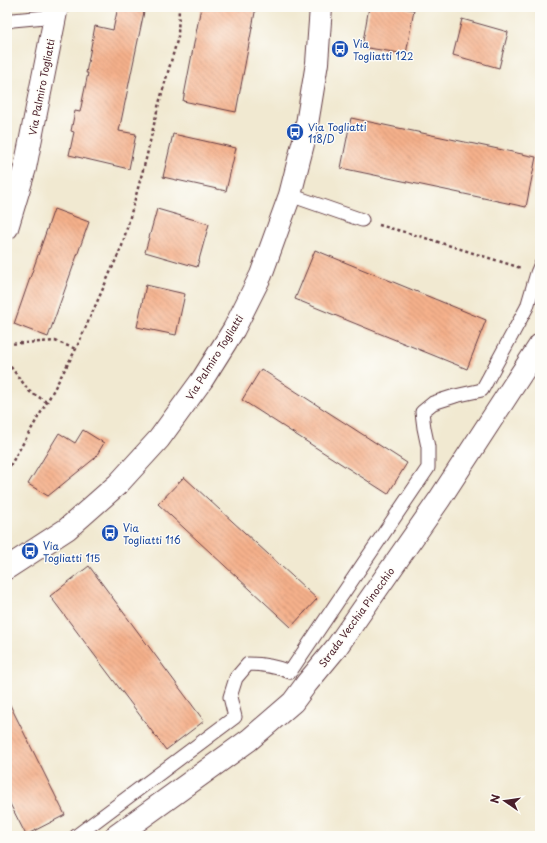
<svg xmlns="http://www.w3.org/2000/svg" width="547" height="843" font-family="'Playpen Sans',sans-serif">
  <style>
    .building { fill: url(#building-back-hatch) }
    .lines { fill: none; stroke-linecap: round; stroke-linejoin: round }
    .service-casing { stroke: #633d44; stroke-width: 15 }
    .minor-casing { stroke: #633d44; stroke-width: 24 }
    .tertiary-casing { stroke: #633d44; stroke-width: 24 }
    .path { stroke: #633d44; stroke-width: 2.5; stroke-dasharray: 3 3; stroke-linecap: butt }
    .service { stroke: #fff; stroke-width: 13 }
    .minor { stroke: #fff; stroke-width: 22 }
    .tertiary { stroke: #fff; stroke-width: 22 }
    .labels { text-anchor: middle; dominant-baseline: central; stroke-width: 3; stroke-linejoin: round; paint-order: stroke }
    .transit-label { font-size: 10px; fill: #164399; stroke: #fdfcf7; text-anchor: start }
    .street-label { font-size: 10px; fill: #4a1f2b; stroke: #fdfcf7 }
  </style>
  <defs>
    <pattern id="building-back-hatch" width="6" height="6" patternUnits="userSpaceOnUse"><rect width="6" height="6" fill="#f5b08b"/><path d="M-1 5l2 2M0 0l6 6M5-1l2 2" fill="none" stroke="#c88f72"/></pattern>
  </defs>
  <rect width="100%" height="100%" fill="#fdfcf7"/>
  <filter id="ink" filterUnits="userSpaceOnUse"><feTurbulence type="fractalNoise" baseFrequency=".025" numOctaves="2"/><feDisplacementMap in="SourceGraphic" scale="8" xChannelSelector="R" yChannelSelector="G"/><feConvolveMatrix kernelMatrix="1 2 1 2 8 2 1 2 1" color-interpolation-filters="sRGB"/></filter>
  <filter id="wash" filterUnits="userSpaceOnUse"><feTurbulence type="fractalNoise" baseFrequency=".012" numOctaves="4" result="noise"/><feDisplacementMap in="SourceGraphic" scale="16" xChannelSelector="R" yChannelSelector="G"/><feGaussianBlur stdDeviation="0.9" result="paint"/><feColorMatrix in="noise" values="0 0 0 0 0 0 0 0 0 0 0 0 0 0 0 0 0 1.4 0 .05"/><feComposite in="paint" operator="in"/></filter>
  <g filter="url(#wash)">
    <rect width="100%" height="100%" fill="#f1e9d1"/>
    <g id="blocks">
      <!-- building -->
      <path class="building" d="M118,7H145L119,131L136,134L129,169L69,155L74,132L71,131L75,111L80,112L88,73H86L95,26L113,30Z
        M201,7H256L236,112L183,101Z
        M369,7H398L414,10L406,54L362,47Z
        M462,19L508,32L499,68L453,55Z
        M351,118L536,157L526,207L341,168Z
        M173,134L236,148L226,191L163,177Z
        M54,209L89,222L48,337L14,324Z
        M157,209L209,224L197,267L145,252Z
        M315,250L486,320L467,369L295,299Z
        M146,285L185,294L176,335L137,327Z
        M261,369L407,463L388,494L242,400Z
        M83,430L104,443L95,458L48,496L28,484L59,433L75,443Z
        M184,477L317,599L291,627L158,504Z
        M89,566L204,721L166,750L50,596Z
        M7,699L65,815L26,835L7,798Z"/>
    </g>
  </g>
  <g filter="url(#ink)">
    <use href="#blocks" fill-opacity="0" stroke="#633d44" stroke-width="1"/>
    <g class="lines">
      <defs>
        <path id="service" d="M7,22L13,20L56,16
          M290,195L362,220
          M76,836L235,717L230,697L236,678L248,664C264,664 275,666 290,672L428,468V447L424,428L422,412L433,403L455,396L482,390L527,307L537,273L540,266"/>
        <path id="minor" d="M7,228L25,168L57,7
          M7,568L67,529L118,484L159,439L202,380L234,329L261,275L290,195L305,136L317,63L321,7"/>
        <path id="tertiary" d="M116,836L249,740L293,702L307,683L336,648L439,500L540,345"/>
      </defs>
      <!-- service casing -->
      <use href="#service" class="service-casing"/>
      <!-- minor casing -->
      <use href="#minor" class="minor-casing"/>
      <!-- tertiary casing -->
      <use href="#tertiary" class="tertiary-casing"/>
      <!-- path -->
      <path class="path" d="M379,225L419,236L521,268
        M7,344L55,341L76,349
        M7,362L30,392L47,402
        M7,471L47,402L76,349L122,246L146,159L158,107L178,37L179,7"/>
      <!-- service -->
      <use href="#service" class="service"/>
      <!-- minor -->
      <use href="#minor" class="minor"/>
      <!-- tertiary -->
      <use href="#tertiary" class="tertiary"/>
    </g>
  </g>
  <!-- icons -->
  <defs>
    <symbol id="bus-disc" viewBox="-11 -11 22 22"><circle r="9.5" fill="#1a4fb4" stroke="#fdfcf7"/><path d="M-5-6H5V4H4V6H2V4H-2V6H-4V4H-5ZM-3.5-4V0h7V-4ZM-3.5 1.2v1.5H-2V1.2ZM2 1.2v1.5H3.5V1.2Z" fill="#fff"/></symbol>
  </defs>
  <g fill-rule="evenodd">
    <use href="#bus-disc" x="330" y="39" width="20" height="20"/>
    <use href="#bus-disc" x="285" y="122" width="20" height="20"/>
    <use href="#bus-disc" x="100" y="523" width="20" height="20"/>
    <use href="#bus-disc" x="20" y="541" width="20" height="20"/>
  </g>
  <g class="labels">
    <!-- transit labels -->
    <g class="transit-label">
      <text x="353" y="43">Via<tspan x="353" dy="12">Togliatti 122</tspan></text>
      <text x="308" y="126">Via Togliatti<tspan x="308" dy="12">118/D</tspan></text>
      <text x="123" y="527">Via<tspan x="123" dy="12">Togliatti 116</tspan></text>
      <text x="43" y="545">Via<tspan x="43" dy="12">Togliatti 115</tspan></text>
    </g>
    <!-- street labels -->
    <g class="street-label">
      <text transform="translate(41 87) rotate(-79)">Via Palmiro Togliatti</text>
      <text transform="translate(214 357) rotate(-58)">Via Palmiro Togliatti</text>
      <text transform="translate(356 617) rotate(-54)">Strada Vecchia Pinocchio</text>
    </g>
  </g>
  <!-- margin -->
  <rect width="547" height="843" fill="none" stroke="#fdfcf7" stroke-width="24"/>
  <!-- north arrow -->
  <g transform="translate(505 801) rotate(283)" stroke="#fdfcf7" stroke-width="3" paint-order="stroke">
  <path d="M0-3L7 15L0 10L-7 15Z" fill="#4a1f2b"/>
  <text y="-6" font-size="11" font-weight="bold" text-anchor="middle" fill="#4a1f2b">N</text>
  </g>
</svg>
